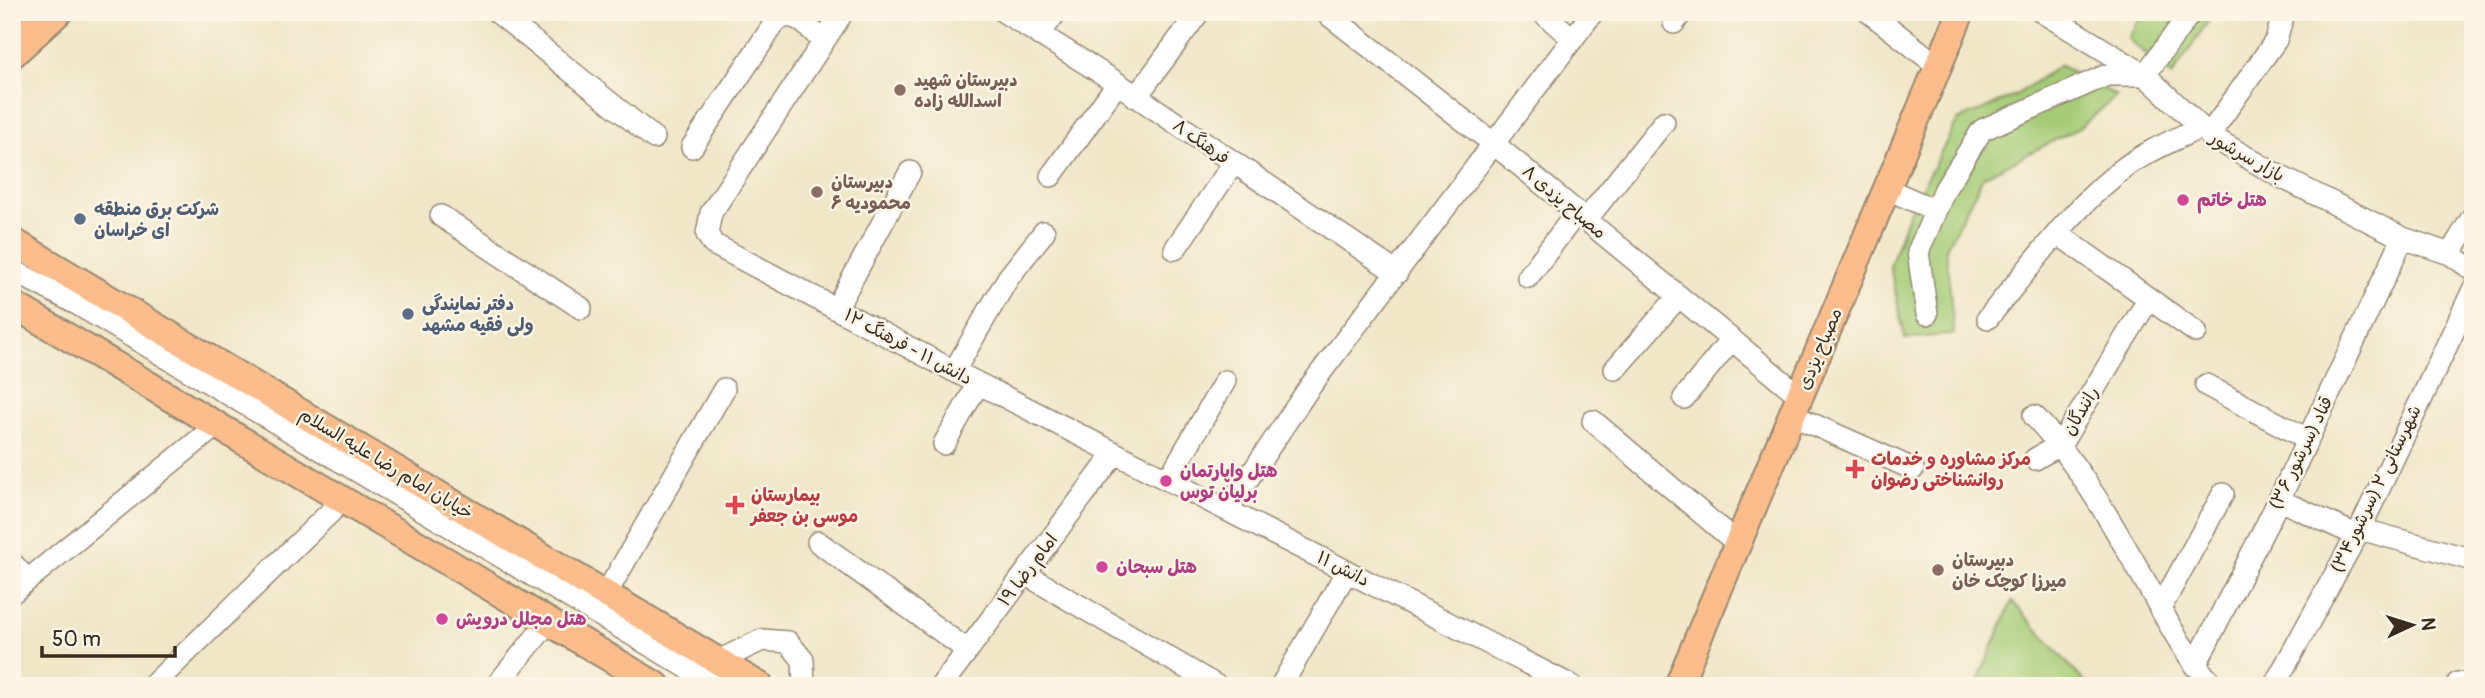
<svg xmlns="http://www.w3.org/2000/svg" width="2485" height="698" font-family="Pangolin,'Playpen Sans Arabic',sans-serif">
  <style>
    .green { fill: #a4cc77; stroke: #707b4a; stroke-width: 2 }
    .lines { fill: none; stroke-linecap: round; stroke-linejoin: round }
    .minor-casing { stroke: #968873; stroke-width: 24 }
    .major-casing { stroke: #968873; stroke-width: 30 }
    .minor { stroke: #fff; stroke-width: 21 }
    .major { stroke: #fabc8b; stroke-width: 26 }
    .education-dot { fill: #8d6e63; stroke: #fcf5e5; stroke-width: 2.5 }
    .hotel-dot { fill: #d1479c; stroke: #fcf5e5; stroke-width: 2.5 }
    .service-dot { fill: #5c6f8a; stroke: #fcf5e5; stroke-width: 2.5 }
    .health-dot { fill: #e0444e; stroke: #fcf5e5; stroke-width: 2.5 }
    .labels { text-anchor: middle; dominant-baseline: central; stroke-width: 5; stroke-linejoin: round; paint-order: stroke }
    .education-label { font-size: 18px; font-weight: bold; fill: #785e54; stroke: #fcf5e5; text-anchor: start }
    .street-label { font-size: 18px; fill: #3b2a1e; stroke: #fcf5e5 }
    .hotel-label { font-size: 18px; font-weight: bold; fill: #b23c85; stroke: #fcf5e5; text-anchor: start }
    .service-label { font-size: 18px; font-weight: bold; fill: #4e5e75; stroke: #fcf5e5; text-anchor: start }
    .health-label { font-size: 18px; font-weight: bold; fill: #be3a42; stroke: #fcf5e5; text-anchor: start }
  </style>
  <rect width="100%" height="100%" fill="#fcf5e5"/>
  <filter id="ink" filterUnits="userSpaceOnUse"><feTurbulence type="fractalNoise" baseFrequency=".0143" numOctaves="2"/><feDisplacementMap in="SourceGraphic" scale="14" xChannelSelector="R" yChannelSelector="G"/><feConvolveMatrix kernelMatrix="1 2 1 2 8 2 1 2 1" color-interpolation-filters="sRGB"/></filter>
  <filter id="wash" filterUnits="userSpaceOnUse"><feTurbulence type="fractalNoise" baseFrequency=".00686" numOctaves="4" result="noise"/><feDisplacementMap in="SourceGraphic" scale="28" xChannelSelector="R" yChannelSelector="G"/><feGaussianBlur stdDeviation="1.57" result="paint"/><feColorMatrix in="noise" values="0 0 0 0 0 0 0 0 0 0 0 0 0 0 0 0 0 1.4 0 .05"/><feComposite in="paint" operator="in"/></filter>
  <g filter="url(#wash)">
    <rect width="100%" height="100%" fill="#f0e6c8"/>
    <!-- green -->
    <path class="green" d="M2142,12H2214L2172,76L2128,39Z
      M2060,65L2117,96L2079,128L1983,177L1946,248L1954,334L1905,339L1890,266L1908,214L1958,120L2016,95Z
      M2012,601L2088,686H1976Z"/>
  </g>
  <g filter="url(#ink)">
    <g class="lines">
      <defs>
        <path id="minor" d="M497,12L654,138
          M843,12L711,213L707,234L713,244L954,371L1572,686
          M1004,12L1111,79L1397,273
          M1325,12L1494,144L1800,396
          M1542,12L1573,39
          M1869,12L1938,66
          M2042,12L2145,75L2209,135L2277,175L2403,238L2450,254L2473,270
          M1674,23L1682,12
          M1039,35L1056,12
          M1136,97L1199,12
          M2209,135L2276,40L2284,12
          M692,147L776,21C795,7 809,29 823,41
          M1051,176L1117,84
          M1887,189L1935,210
          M441,216L581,308
          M1586,220L1664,122
          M2058,234L2196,332
          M1175,249L1233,164
          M2450,254L2473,216
          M12,270L77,304L718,686
          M1528,277L1577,212
          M836,309L910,172
          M1927,314L1918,252L1945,189L1982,130L2107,75H2145L2191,12
          M1988,318C2028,270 2066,216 2114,176C2138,155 2170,142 2199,128
          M1615,369L1679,296
          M954,371L1008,278L1044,232
          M2206,385L2307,439
          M1684,398L1731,340
          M1792,415L1913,469
          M2034,416C2082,467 2120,537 2154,597C2174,633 2185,655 2214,686
          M1593,421L1738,544
          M944,444L978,384
          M2035,459L2061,444L2148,300
          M1168,480L1225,381
          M2279,500L2356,535
          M1227,510L1309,388L1593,12
          M2360,529L2473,560
          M818,542L967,650
          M12,563L27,580
          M1025,574L1217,686
          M12,593L217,425
          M606,594L724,389
          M2160,609L2223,494
          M718,661L762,640L788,642L803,660L804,686
          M2195,666L2279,500L2403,238
          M2458,683L2466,686
          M152,686L343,500
          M496,686L549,621
          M941,686L1115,453
          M1281,686L1347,571
          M2274,686L2360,529L2473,290"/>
        <path id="major" d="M12,24L24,12
          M12,55L59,12
          M12,241L760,686
          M12,304L657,686
          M1678,686L1961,12"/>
      </defs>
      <!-- minor casing -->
      <use href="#minor" class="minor-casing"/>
      <!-- major casing -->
      <use href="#major" class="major-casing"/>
      <!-- minor -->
      <use href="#minor" class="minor"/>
      <!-- major -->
      <use href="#major" class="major"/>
    </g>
  </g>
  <!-- markers -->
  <g class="education-dot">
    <circle cx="900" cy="90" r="7"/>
    <circle cx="817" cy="192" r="7"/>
    <circle cx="1938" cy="570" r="7"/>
  </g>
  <g class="hotel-dot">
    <circle cx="2183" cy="200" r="7"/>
    <circle cx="1166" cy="481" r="7"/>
    <circle cx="1102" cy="567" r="7"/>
    <circle cx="442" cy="619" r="7"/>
  </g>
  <g class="service-dot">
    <circle cx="80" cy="219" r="7"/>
    <circle cx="408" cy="314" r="7"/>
  </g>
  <g class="health-dot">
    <path d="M1851.5 458.5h7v7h7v7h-7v7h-7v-7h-7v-7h7z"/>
    <path d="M731.5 494.5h7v7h7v7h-7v7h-7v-7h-7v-7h7z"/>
  </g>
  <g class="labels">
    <!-- education labels -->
    <g class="education-label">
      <text x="914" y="80">دبیرستان شهید<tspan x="914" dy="21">اسدالله زاده</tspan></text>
      <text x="831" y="182">دبیرستان<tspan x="831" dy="21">محمودیه ۶</tspan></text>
      <text x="1952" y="560">دبیرستان<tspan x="1952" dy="21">میرزا کوچک خان</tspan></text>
    </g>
    <!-- street labels -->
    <g class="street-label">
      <text transform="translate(1201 142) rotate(35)">فرهنگ ۸</text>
      <text transform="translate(2247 157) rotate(30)">بازار سرشور</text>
      <text transform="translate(1564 202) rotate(40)">مصباح یزدی ۸</text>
      <text transform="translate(908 347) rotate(28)">دانش ۱۱ - فرهنگ ۱۲</text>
      <text transform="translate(1820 349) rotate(-67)">مصباح یزدی</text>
      <text transform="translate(2081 411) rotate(-59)">رانندگان</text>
      <text transform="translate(2301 453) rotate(-64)">قناد (سرشور ۳۶)</text>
      <text transform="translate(386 464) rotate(31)">خیابان امام رضا علیه السلام</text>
      <text transform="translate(2376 489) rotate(-64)">شهرستانی ۲ (سرشور۳۴)</text>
      <text transform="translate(1343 569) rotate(27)">دانش ۱۱</text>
      <text transform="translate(1028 570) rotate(-53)">امام رضا ۱۹</text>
    </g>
    <!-- hotel labels -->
    <g class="hotel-label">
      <text x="2197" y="200">هتل خاتم</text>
      <text x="1180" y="471">هتل واپارتمان<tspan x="1180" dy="21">برلیان توس</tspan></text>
      <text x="1116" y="567">هتل سبحان</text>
      <text x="456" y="619">هتل مجلل درویش</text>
    </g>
    <!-- service labels -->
    <g class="service-label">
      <text x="94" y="209">شرکت برق منطقه<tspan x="94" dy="21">ای خراسان</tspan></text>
      <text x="422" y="304">دفتر نمایندگی<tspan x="422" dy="21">ولی فقیه مشهد</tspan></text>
    </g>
    <!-- health labels -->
    <g class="health-label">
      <text x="1871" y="459">مرکز مشاوره و خدمات<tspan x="1871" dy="21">روانشناختی رضوان</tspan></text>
      <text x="751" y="495">بیمارستان<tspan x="751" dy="21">موسی بن جعفر</tspan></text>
    </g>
  </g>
  <!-- margin -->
  <rect width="2485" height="698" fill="none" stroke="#fcf5e5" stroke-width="42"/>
  <!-- north arrow -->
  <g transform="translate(2412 625) rotate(86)" stroke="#fcf5e5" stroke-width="5" paint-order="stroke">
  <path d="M0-5L12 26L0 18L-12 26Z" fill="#3b2a1e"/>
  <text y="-10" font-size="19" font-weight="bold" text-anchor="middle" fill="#3b2a1e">N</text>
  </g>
  <!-- scale -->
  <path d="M42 646v10h133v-10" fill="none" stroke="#3b2a1e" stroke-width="3.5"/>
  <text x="52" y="646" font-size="21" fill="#3b2a1e" stroke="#fcf5e5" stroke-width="5" paint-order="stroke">50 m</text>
</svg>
